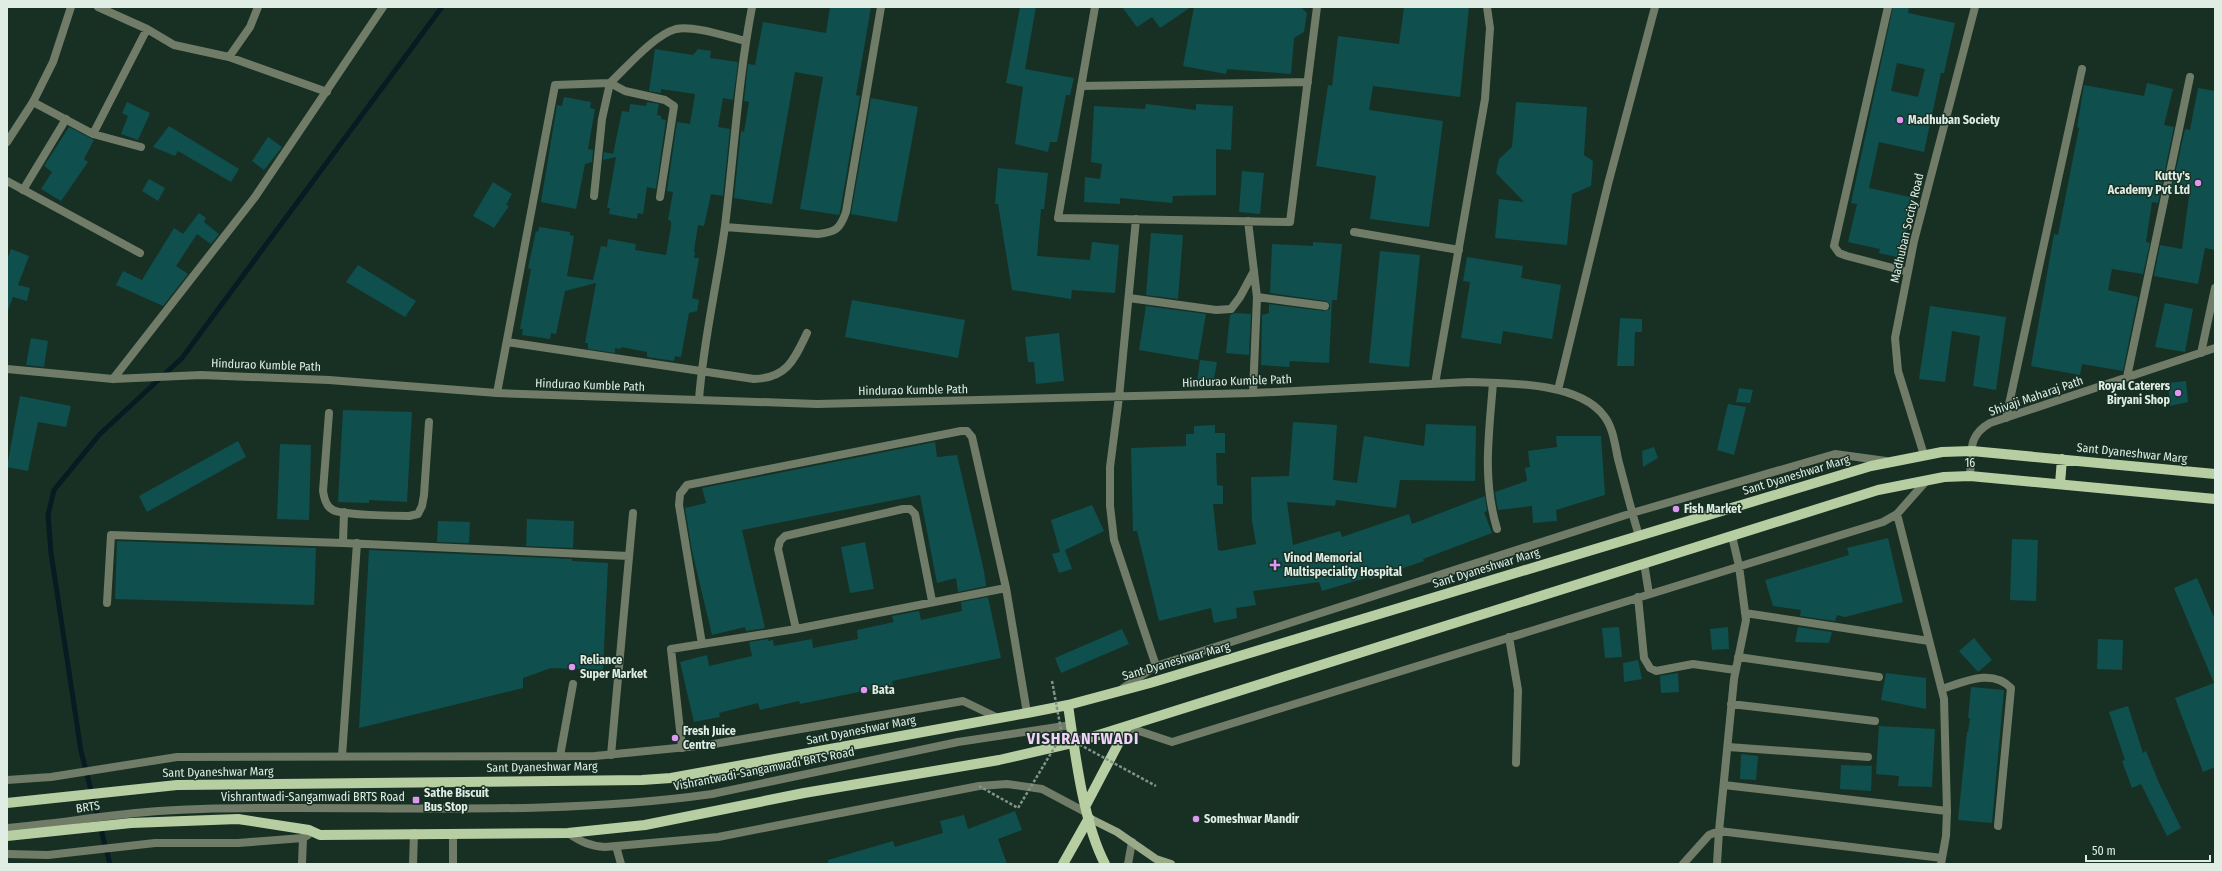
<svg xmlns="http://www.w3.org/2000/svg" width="2222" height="871" font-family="'Fira Sans Condensed',sans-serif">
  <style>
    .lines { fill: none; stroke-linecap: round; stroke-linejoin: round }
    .stream { stroke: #061b22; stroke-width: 5 }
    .building { fill: #0f4f4e; fill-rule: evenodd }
    .path { stroke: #82948a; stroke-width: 2.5; stroke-dasharray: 3 2; stroke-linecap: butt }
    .service { stroke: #707c67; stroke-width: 8 }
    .minor { stroke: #707c67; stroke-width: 8 }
    .tertiary { stroke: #707c67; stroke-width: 8 }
    .secondary { stroke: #98aa88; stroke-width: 8 }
    .primary { stroke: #b7cea2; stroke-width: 10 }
    .path-bridge { stroke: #82948a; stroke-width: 2.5; stroke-dasharray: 3 2; stroke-linecap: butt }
    .poi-dot { fill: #de98f3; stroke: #183024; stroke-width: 1.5 }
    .labels { text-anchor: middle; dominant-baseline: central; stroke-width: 3; stroke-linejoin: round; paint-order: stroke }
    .poi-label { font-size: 12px; font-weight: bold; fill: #dfede5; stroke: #183024; text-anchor: start }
    .street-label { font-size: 12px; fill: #dfede5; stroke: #183024 }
    .district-label { font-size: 16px; font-weight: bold; letter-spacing: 1px; fill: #f2d4fb; stroke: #183024 }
  </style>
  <rect width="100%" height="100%" fill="#183024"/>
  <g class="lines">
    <!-- stream -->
    <path class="stream" d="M98,818L81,751L51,553L48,515L54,490L100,434L182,358L442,7
      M100,826L110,864"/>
  </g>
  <!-- building -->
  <path class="building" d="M830,7H871L856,95L860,96L840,212L839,215L800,209L823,77L795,72L772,204L734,198L741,131L744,132L749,102L744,101L748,64L755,65L763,22L826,33Z
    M1020,7H1036L1025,69L1074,78L1070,95H1066L1057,142H1050L1048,152L1015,144L1023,87L1006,83Z
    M1122,7H1191L1160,28L1152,17L1137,27Z
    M1194,7H1301L1307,13L1304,32L1294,38L1291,74L1227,69L1226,74L1183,66Z
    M1404,7H1469L1460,97L1373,86L1369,110L1443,121L1429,227L1370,219L1376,176L1316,166L1328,85L1332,86L1338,36L1399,44Z
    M1893,7H1909L1908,13L1955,23L1944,73H1941L1924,152L1879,142L1869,188L1914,198L1901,258L1879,253L1880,249L1848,242L1857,204L1851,203ZM1897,63L1925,69L1918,97L1891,91Z
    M655,49L693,55L698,49L711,51L710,58L738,62L733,100L723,98L718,127L730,129L723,196L711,194L704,226L698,225L694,251L695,252L694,258H699L692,298L699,300L697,311L689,313L681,357L675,356L674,361L647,357V352L621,347V349L615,348V353L588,349V343H585L596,283L565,291L556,334L551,333L550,339L522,335L523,329H520L531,269L528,268L536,231L538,232L539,227L570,232V235L574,236L567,276L593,280L601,246L607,247L608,239L636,244L635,250L666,255L671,227V221L668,220L673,192L667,191L677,122L690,124L695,94L661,89V93L649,91Z
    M2147,83L2173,89L2164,125L2174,127L2158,203L2152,202L2146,242L2150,243L2143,274L2112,269L2108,290L2138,297L2123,371L2082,364L2080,375L2031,366L2054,234L2058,235L2079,128L2077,127L2084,85L2144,96Z
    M2198,88L2215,91V250L2205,248L2198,284L2154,276L2160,245L2182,249L2189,196L2171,192L2185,129L2190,130Z
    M564,97L591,102L590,108L595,109L588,149L593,150L592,162L585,164L576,209L541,202L557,105L562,106Z
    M871,98L918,107L897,222L851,214Z
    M127,102L150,113L138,140L121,134L128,116L122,113Z
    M647,102L659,104L657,115L661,116V119L666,120L656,189L647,187L643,214L638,213L637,219L609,214L610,208H607L616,157L603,160L604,152L613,154L622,111L629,112L630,104L646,106Z
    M1516,102L1587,107L1584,155L1593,161L1591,186L1572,194L1567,245L1495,238L1499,199L1524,202L1496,173L1499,159L1512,147Z
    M1146,104L1196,110V104L1233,106L1231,150L1216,149V195L1173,196L1172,203L1120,198V204L1084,202L1085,177L1100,179L1102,164L1091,162L1094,106L1145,109Z
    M169,126L239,169L231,182L178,151L175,156L153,147Z
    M69,127L94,140L84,159L88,162L61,201L41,189L52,172L44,166Z
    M268,137L282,147L264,170L252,161Z
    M998,168L1048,173L1044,209H1041L1037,256L1090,260L1092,242L1119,245L1115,293L1072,290L1071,299L1012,290L998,204H995Z
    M1242,171L1264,173L1260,214L1239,212Z
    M149,179L165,188L158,201L142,191Z
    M493,182L512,194L506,205L509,206L494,228L473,216Z
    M199,213L206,218L204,222L219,234L211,244L197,234L176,266L188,274L163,306L116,285L123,271L142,280L174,228L183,234Z
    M1151,233L1183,235L1178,299L1146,295Z
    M1313,242L1342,244L1337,300H1332L1329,363L1290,361L1289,367L1261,365L1262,315L1269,313V304L1324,311L1330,309V304L1326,301L1270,293L1272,244L1313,246Z
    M11,249L29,256L18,285L30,288L27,301L13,297L8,310L7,260Z
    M1380,251L1420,255L1409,367L1369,363Z
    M1467,257L1523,266L1521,278L1561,285L1552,339L1503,331L1501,344L1461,338L1470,282L1463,281Z
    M358,265L416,301L405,317L346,282Z
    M852,300L965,320L958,358L845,337Z
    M2165,303L2193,309L2185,352L2155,347Z
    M1146,306L1206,314L1198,360L1139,350Z
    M1930,306L2006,317L1996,390L1973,386L1980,336L1952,331L1945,382L1919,379Z
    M1235,313L1251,314L1249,355L1226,353L1230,315Z
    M1620,318L1642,319V332H1635L1634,366H1617Z
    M1059,333L1064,381L1036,384L1034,362H1028L1025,337Z
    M31,338L48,341L44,367L26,365Z
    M1200,360L1217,362L1213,385L1197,382Z
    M2186,381L2188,402L2170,406L2168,383Z
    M1739,388L1753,390L1750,403L1736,402Z
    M20,396L71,406L66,427L38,422L28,471L7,467Z
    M1728,404L1746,407L1734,455L1717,450Z
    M343,410L412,412L407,502L369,500V503L338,502Z
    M1293,422L1337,425L1333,480L1357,483L1364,436L1424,446L1426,424L1476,426L1475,481L1400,480L1396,508L1336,500L1335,506L1287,502L1293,545L1340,531L1342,537L1409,514L1412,524L1485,496L1487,511L1484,512L1492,533L1423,559L1424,561L1370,579L1369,577L1322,591L1319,582L1253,591L1256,605L1236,608L1237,618L1214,623L1211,608L1159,621L1137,531H1133L1131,448L1186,446V434H1194V426L1215,425V433H1225V453H1216L1217,485L1223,486V504H1213L1218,550L1221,551L1256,544L1252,521L1251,477L1289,476Z
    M1556,436H1601L1605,495L1556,510L1557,521L1533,523L1532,506L1498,510L1495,492L1527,481L1525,468L1530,467L1528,451L1557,447Z
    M238,441L246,457L147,512L139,496Z
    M935,442L937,457L957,455L984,571L986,586L958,592L956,578L937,583L920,495L742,530L765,628L746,631L745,627L712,635L692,551L685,508L706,503L702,488Z
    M280,444L311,445L309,520L277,519Z
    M1654,447L1658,458L1643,467L1642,451Z
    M1092,505L1104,531L1065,550L1072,569L1059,573L1052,554L1060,552L1051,520Z
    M527,519L574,521L573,548L526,546Z
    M438,521L470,522L469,543L437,542Z
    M1888,538L1903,602L1845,617L1837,615L1835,621L1800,616L1801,610L1773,606L1765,580L1849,555L1847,548Z
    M2012,539L2038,540L2036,601L2010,600Z
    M117,541L316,548L314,605L115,599Z
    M865,542L874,589L850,593L841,547Z
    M369,550L572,559V561L608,563L603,670L551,668L523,678V688L359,728Z
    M2197,578L2215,620V767L2203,772L2175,698L2214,683L2174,588Z
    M988,597L1001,658L892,681L893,685L800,704L799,701L760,710L758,703L719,713L720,717L694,722L680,662L707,655L709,666L752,656L749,642L768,639V641L773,640L774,646L812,639L813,648L858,639L857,630L894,622L892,616L919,611L921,620L962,611L961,602Z
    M1619,627L1622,657L1605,658L1602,628Z
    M1728,627L1729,649L1712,650L1710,629Z
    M1798,627L1832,632L1829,643L1795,642Z
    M1122,629L1129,644L1061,673L1055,658Z
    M1974,638L1992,660L1978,672L1959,651Z
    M2098,639L2123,640L2122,670L2097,669Z
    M1638,660L1642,679L1624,682L1623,663Z
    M1678,673L1679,692L1661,693L1660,676Z
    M1886,673L1926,678V709L1881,700Z
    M1971,687L2004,690L1992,823L1958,820L1967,732H1968L1970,718H1968Z
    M2128,706L2143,753L2146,751L2159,783L2181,828L2167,836L2141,784L2132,788L2122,761L2125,760L2109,712Z
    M1879,726L1935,729L1932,787L1898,786L1899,776L1876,774Z
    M1741,754L1758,756L1756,780L1740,779Z
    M1841,765L1872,766L1871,791L1840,789Z
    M1015,811L1022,830L998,839L1007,864H828V860L893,841L895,847L943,833L940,821L964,815L968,829Z"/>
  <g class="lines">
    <!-- path -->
    <path class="path" d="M1052,681L1054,692"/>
    <!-- service -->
    <path class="service" d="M23,190L66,119
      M594,196L602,119L610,83L625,91L665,100L674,106L660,197
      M725,227L818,234C836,232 840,229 846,212L881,7
      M507,342L754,379C787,378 794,360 807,333
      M497,393L555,85L610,83C627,67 654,35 676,29C694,25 728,37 746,41
      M699,400C703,342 717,285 725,226C734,153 738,80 752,7
      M329,413L323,491C324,498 326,507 333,510C342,515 395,516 409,516L418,514L422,506L424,495L429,422
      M343,543L344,512
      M107,603L111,535L343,543L629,556
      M611,755L633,513
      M342,756L357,543
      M560,756L573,684
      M7,828C72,822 136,810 201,809C372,804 541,818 712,794L958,742L1071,725
      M302,864L303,838
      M413,864L414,833
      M453,864V833"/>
    <!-- minor -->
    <path class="minor" d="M98,7L147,29L174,45L229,57L327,92
      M1095,7L1058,218L1290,222L1317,7
      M1888,7L1834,246L1839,253L1847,256L1908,272
      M229,57L250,27L258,7
      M1081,86L1308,82
      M33,102L93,134L141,147
      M93,134L147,29
      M7,181L140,253
      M1136,219L1119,397L1110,467V506L1114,540L1156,666
      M1248,221L1257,297L1253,393
      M1354,232L1459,250
      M1257,297L1325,306
      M1129,298L1216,310L1231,309L1240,297L1254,271
      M2201,353L2215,288
      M7,369L113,379L201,375L329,380L497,393L817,404L1253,393L1469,382C1507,383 1579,382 1604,416C1613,427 1615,445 1618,459C1625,485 1631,510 1639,536
      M2127,377L2190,77
      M113,379L255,197L383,7
      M1493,383C1489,434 1482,479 1497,529
      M1435,384L1485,99L1490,28L1487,7
      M1558,390L1608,184L1655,7
      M2006,418L2082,69
      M1924,455L1898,371L1895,338L1914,241L1975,7
      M1970,476C1972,452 1967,436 1990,423L2215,348
      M1897,514L1944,699L1947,811L1946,836L1941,864
      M1644,563L1649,594
      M1638,597L1644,658L1650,668L1656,671L1693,664L1735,670
      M1745,613L1929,641
      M796,629L778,549L780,541L785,536L903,509H910L915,514L932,601
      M1509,637L1518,690L1516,763
      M702,644L679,505L680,494L687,485L961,431H967L972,437L1006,588L1027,713
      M1738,657L1879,677
      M1123,688L1156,666L1632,513L1835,454L1886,461
      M1942,689C1964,682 1992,668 2011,688L1998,826
      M1731,704L1875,721
      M1127,727L1172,742L1883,522L1897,514L1927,480
      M1728,747L1868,757
      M682,748L671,649L796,629L1006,588
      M1724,785L1947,811
      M616,846L621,864
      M1683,864L1709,835L1719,831L1942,858
      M1717,864L1719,831L1734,679L1746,620L1739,566L1732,536"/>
    <!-- tertiary -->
    <path class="tertiary" d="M7,142L33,102L53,62L71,7
      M7,780L51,777L177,757L595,756L708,745L963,701L996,717
      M568,833C581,842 590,846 605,847L718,837L979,786L1007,784L1042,789L1087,813
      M7,854L48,855L155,843H238L303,838L308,835L309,830
      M1128,864L1132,842"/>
    <!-- secondary -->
    <path class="secondary" d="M1089,818L1117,832L1156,859L1171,864"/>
    <!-- primary -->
    <path class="primary" d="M2060,484L2062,459
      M1068,705C1075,753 1083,822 1105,864
      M7,803L177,785L642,780L671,778L1027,713L1068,705L1150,683L1871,466L1942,452L1972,451L2215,474
      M1086,805L1127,727
      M7,836L131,823L238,819L309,830L320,835L568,833L645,825L804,793L999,760L1073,743L1878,490L1944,477L1970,476L2215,499
      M1063,864L1089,818"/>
    <!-- path-bridge -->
    <path class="path-bridge" d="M1054,692L1062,735
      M979,786L1018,808L1062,735L1156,786"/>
  </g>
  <!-- markers -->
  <g class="poi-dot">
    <circle cx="1900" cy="120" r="4"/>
    <circle cx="2198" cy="183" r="4"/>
    <circle cx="2178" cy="393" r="4"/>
    <circle cx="1676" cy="509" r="4"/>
    <path d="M1273 559h4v4h4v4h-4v4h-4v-4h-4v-4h4z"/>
    <circle cx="572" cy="667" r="4"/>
    <circle cx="864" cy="690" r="4"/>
    <circle cx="675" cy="738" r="4"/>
    <rect x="412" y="796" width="8" height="8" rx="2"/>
    <circle cx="1196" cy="819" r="4"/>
  </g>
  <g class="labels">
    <!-- poi labels -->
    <g class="poi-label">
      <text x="1908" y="120">Madhuban Society</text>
      <text x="2190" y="176" text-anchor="end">Kutty's<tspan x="2190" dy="14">Academy Pvt Ltd</tspan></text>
      <text x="2170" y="386" text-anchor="end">Royal Caterers<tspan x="2170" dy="14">Biryani Shop</tspan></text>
      <text x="1684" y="509">Fish Market</text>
      <text x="1284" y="558">Vinod Memorial<tspan x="1284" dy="14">Multispeciality Hospital</tspan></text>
      <text x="580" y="660">Reliance<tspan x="580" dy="14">Super Market</tspan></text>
      <text x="872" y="690">Bata</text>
      <text x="683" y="731">Fresh Juice<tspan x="683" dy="14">Centre</tspan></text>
      <text x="424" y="793">Sathe Biscuit<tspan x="424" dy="14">Bus Stop</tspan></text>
      <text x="1204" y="819">Someshwar Mandir</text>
    </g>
    <!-- street labels -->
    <g class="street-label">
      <text transform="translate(1907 228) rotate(-77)">Madhuban Socity Road</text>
      <text transform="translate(266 365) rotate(2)">Hindurao Kumble Path</text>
      <text transform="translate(1237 381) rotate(-2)">Hindurao Kumble Path</text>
      <text transform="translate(590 385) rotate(2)">Hindurao Kumble Path</text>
      <text transform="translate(913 390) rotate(-1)">Hindurao Kumble Path</text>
      <text transform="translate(2036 396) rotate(-19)">Shivaji Maharaj Path</text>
      <text transform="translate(2132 453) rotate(6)">Sant Dyaneshwar Marg</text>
      <text x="1970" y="463">16</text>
      <text transform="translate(1796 475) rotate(-17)">Sant Dyaneshwar Marg</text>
      <text transform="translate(1486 568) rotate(-17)">Sant Dyaneshwar Marg</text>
      <text transform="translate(1176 661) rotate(-16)">Sant Dyaneshwar Marg</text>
      <text transform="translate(861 730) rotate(-11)">Sant Dyaneshwar Marg</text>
      <text transform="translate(542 767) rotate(-1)">Sant Dyaneshwar Marg</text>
      <text transform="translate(764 769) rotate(-11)">Vishrantwadi-Sangamwadi BRTS Road</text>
      <text transform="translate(218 772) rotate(-1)">Sant Dyaneshwar Marg</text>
      <text x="313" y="797">Vishrantwadi-Sangamwadi BRTS Road</text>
      <text transform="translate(88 807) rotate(-8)">BRTS</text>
    </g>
    <!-- district labels -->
    <g class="district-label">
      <text x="1083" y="738">VISHRANTWADI</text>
    </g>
  </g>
  <!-- border -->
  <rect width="2222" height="871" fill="none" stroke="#dfede5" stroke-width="16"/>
  <!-- scale -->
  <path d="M2086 855v6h124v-6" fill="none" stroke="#dfede5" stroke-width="2"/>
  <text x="2092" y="855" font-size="12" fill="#dfede5" stroke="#183024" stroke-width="3" paint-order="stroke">50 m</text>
</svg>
